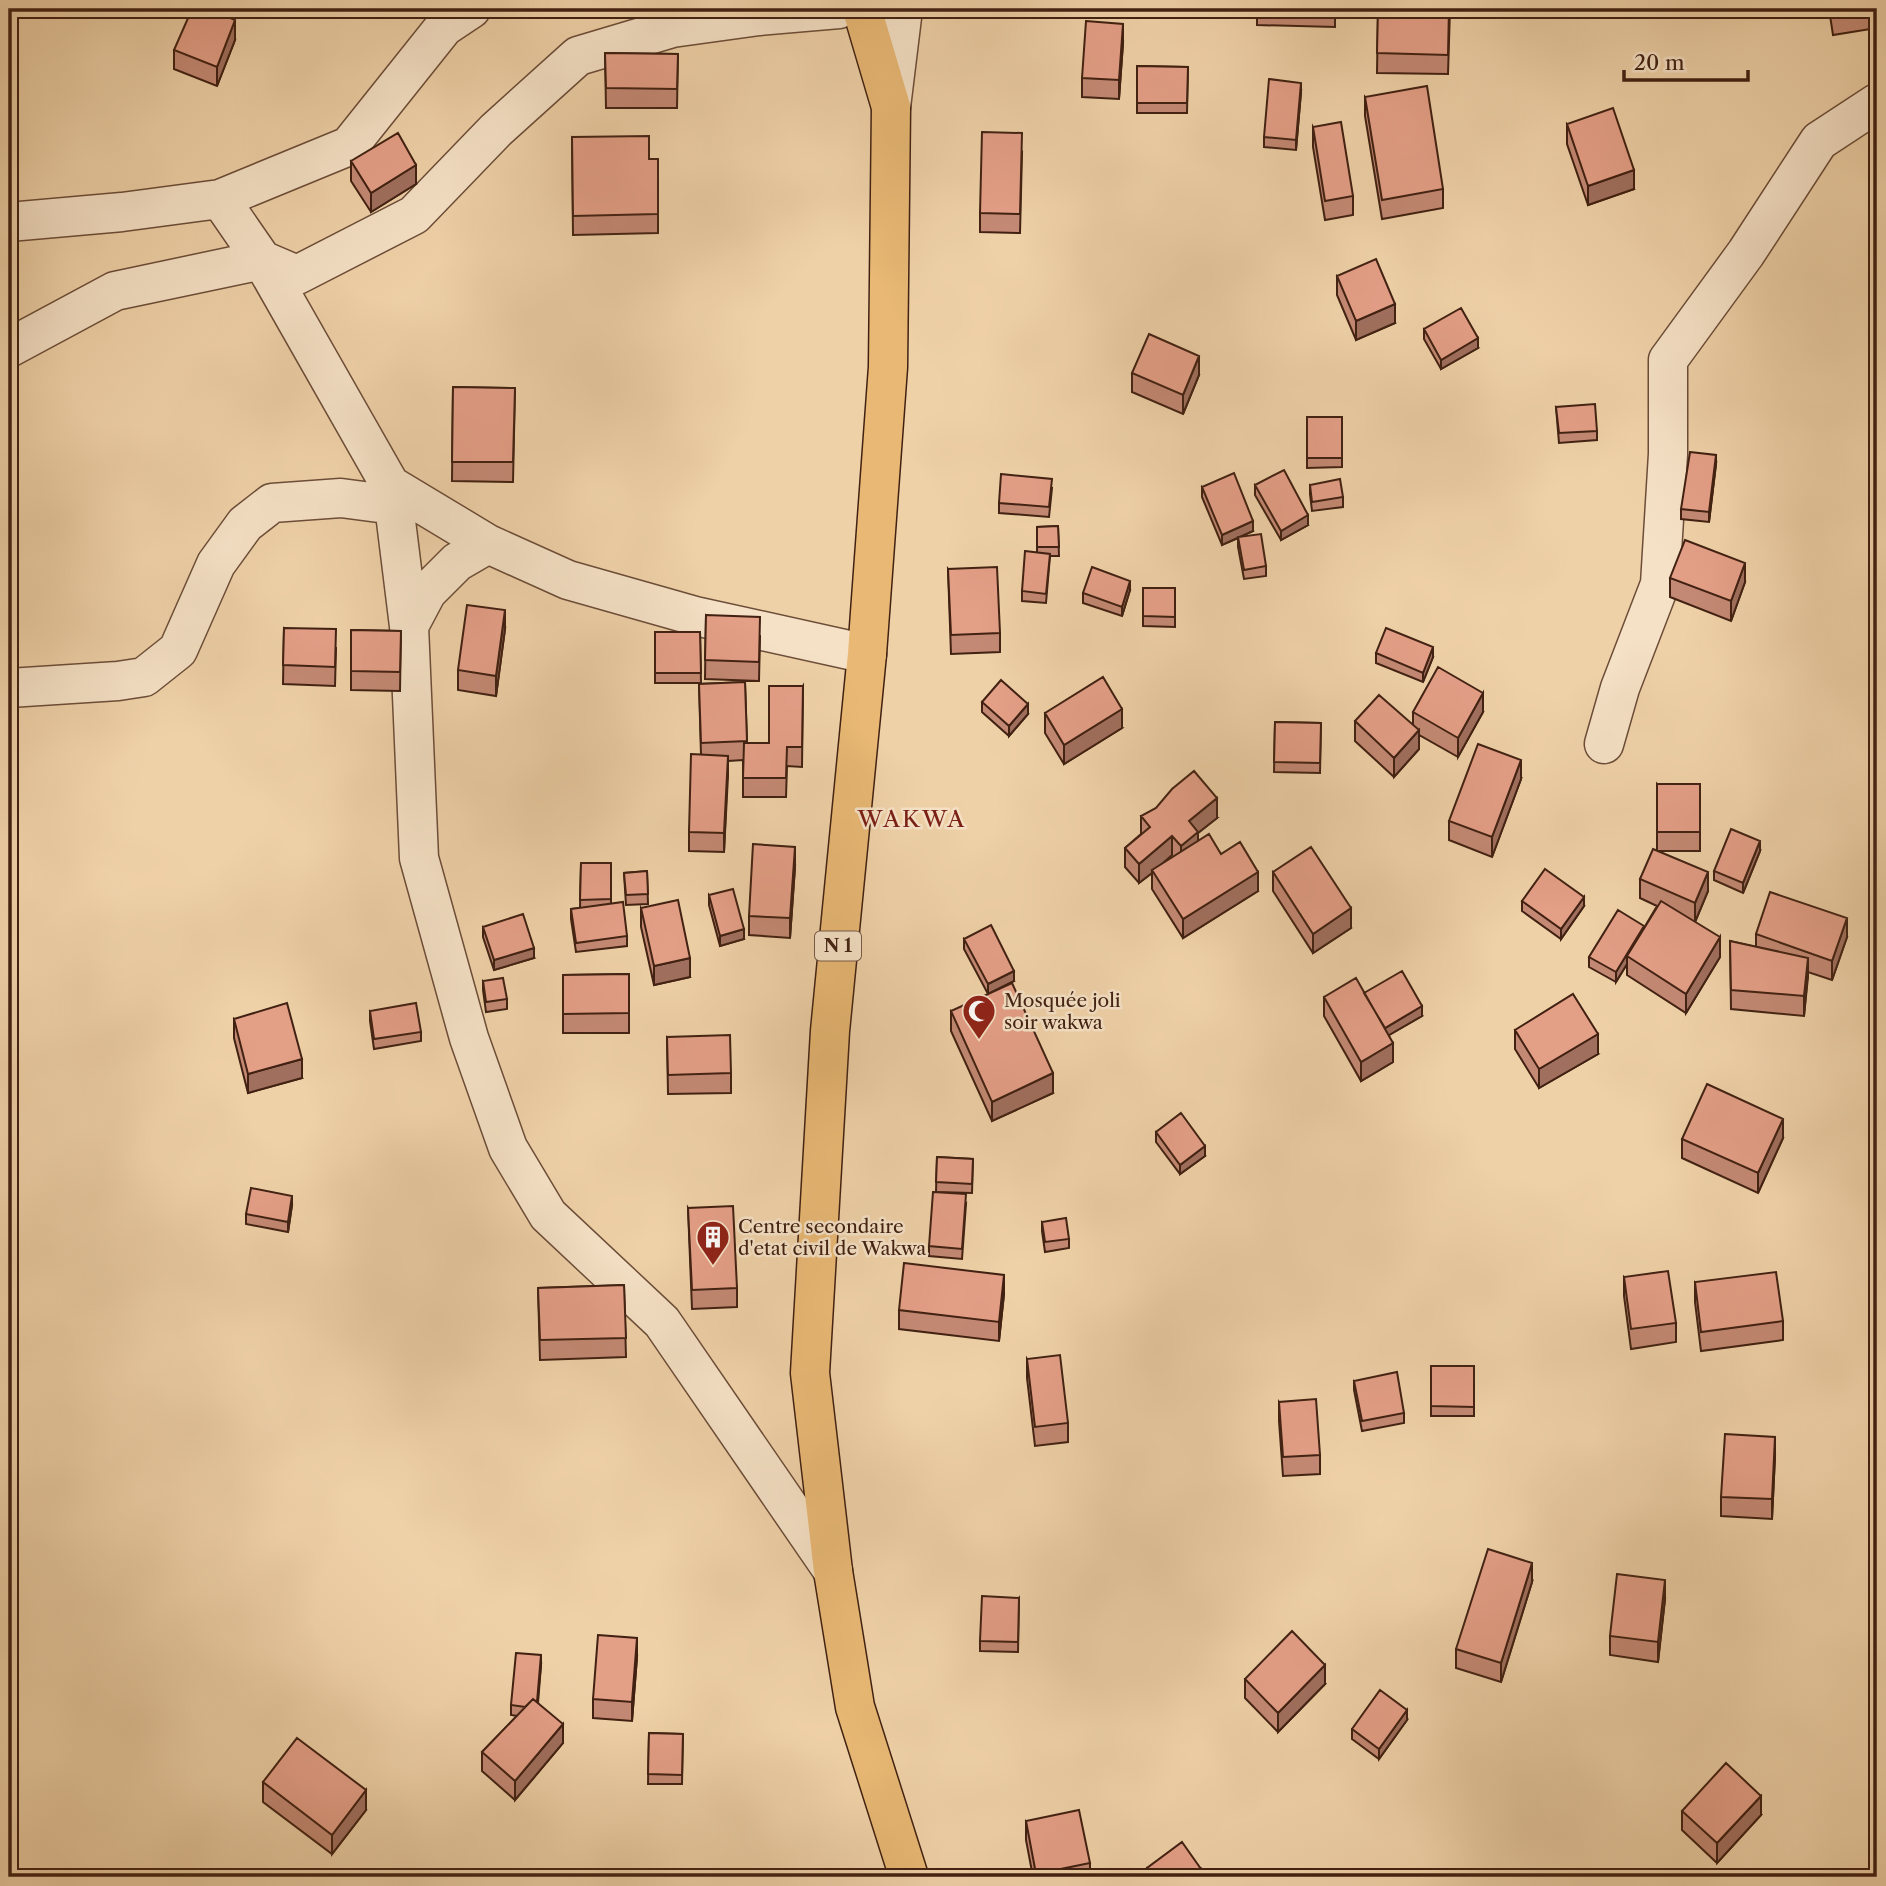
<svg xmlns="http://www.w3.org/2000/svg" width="1886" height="1886" font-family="'Libre Caslon Text',serif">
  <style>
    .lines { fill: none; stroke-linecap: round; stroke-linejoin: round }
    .street-casing { stroke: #6c4d38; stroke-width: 41 }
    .highway-casing { stroke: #412112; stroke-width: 41 }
    .street { stroke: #f5e1c6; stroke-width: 38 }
    .highway { stroke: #e8b874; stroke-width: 38 }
    .wall { fill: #c48974; stroke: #412112; stroke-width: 2 }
    .shaded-wall { fill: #a06f5e; stroke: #412112; stroke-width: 2 }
    .building { fill: #e49f87; stroke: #412112; stroke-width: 2 }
    .labels { text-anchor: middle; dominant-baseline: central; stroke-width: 5; stroke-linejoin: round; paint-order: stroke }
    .shield { fill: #f5e1c6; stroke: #775b48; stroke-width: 2 }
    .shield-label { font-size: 18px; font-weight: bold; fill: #412112 }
    .poi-label { font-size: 19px; fill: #412112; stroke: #f5e1c6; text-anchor: start }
    .quarter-label { font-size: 23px; letter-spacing: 2px; fill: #7a1f14; stroke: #f5e1c6 }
  </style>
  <rect width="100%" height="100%" fill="#efd1a8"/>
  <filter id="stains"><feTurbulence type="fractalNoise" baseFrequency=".00286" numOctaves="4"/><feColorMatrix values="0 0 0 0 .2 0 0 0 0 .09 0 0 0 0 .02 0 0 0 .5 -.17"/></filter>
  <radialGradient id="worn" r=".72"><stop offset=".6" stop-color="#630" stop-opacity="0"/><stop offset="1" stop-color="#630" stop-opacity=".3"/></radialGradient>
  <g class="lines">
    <defs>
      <path id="street" d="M891,107L903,9
        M220,199L262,260L390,485L488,544L568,580L695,616L867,654
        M9,222L122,212L220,199L349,146L444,27L471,9
        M9,348L115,291L262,260L297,275L414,215L496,130L578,56L672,28L759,16L839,9
        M390,485L394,505L409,626L419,858L469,1038L508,1148L548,1215L662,1322L833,1571
        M409,626L427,592L457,562L488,544
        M9,688L118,681L144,677L178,650L216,564L245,524L272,503L341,498L394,505
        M1604,744L1620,688L1660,584L1668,454V360L1746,253L1819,141L1877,103"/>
      <path id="highway" d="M862,9L891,107L888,367L867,654L830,1031L810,1373L833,1571L855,1707L909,1877"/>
    </defs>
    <!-- street casing -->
    <use href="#street" class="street-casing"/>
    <!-- highway casing -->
    <use href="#highway" class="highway-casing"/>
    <!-- street -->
    <use href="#street" class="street"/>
    <!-- highway -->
    <use href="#highway" class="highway"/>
  </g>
  <!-- wall -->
  <path class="wall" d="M1257,9H1335V27L1257,25Z
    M1378,9H1450L1448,74L1377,73Z
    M1829,9H1877V28L1833,35Z
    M235,40L217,86L174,69V50Z
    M1123,43L1119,99L1082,97V78Z
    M605,53L678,54L677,108H606Z
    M1137,66L1188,67L1187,113H1137Z
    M1301,92L1296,150L1264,147V137Z
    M1365,97L1443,189V208L1382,219L1365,116Z
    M1567,124L1634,189L1588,205L1567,144Z
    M1313,127L1353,196V215L1325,220L1313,147Z
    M572,137L649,159L658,214V233L573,235Z
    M1022,153L1020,233L980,232V213Z
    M351,161L416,184L371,212L351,181Z
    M1337,276L1395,323L1356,340L1337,295Z
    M1424,329L1478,348L1441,369L1424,339Z
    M1132,373L1199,375L1183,414L1132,392Z
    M453,387L515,388L513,482L452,481Z
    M1556,407L1597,431V440L1559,443Z
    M1307,417H1342V467L1307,468Z
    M1716,464L1709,522L1681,519V509Z
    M1255,485L1308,525L1281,540L1255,495Z
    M1310,485L1343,497V507L1312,511L1310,494Z
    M1202,487L1253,531L1239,537L1266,566V576L1244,579L1238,547V538L1222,545L1202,497Z
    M1052,488L1049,517L999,513V503Z
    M1058,526L1059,556H1050L1046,603L1022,601V591L1037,553V527Z
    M948,569L1000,633V652L951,654Z
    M1670,578L1745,582L1731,621L1670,597Z
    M1143,588H1175V627L1143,626Z
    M1130,590L1122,616L1083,603V593Z
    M706,615L760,636L759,681L705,679Z
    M284,628L336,648L335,686L283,684Z
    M505,629L496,696L458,690V670Z
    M351,630L401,631L400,691L351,690Z
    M655,632H700L701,683H655Z
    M1376,653L1433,657L1423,682L1376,663Z
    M745,682L747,743H769L803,686L802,767L787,766L786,797H743V760L728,761L724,852L689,851V832L701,755L699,684Z
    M982,702L1028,714L1009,736L982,712Z
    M1413,712H1483L1458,757L1419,735V749L1394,777L1355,741V721L1413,725Z
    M1045,713L1122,728L1064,764L1045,733Z
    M1275,722L1321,723L1320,773L1274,772Z
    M1521,779L1492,857L1449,840V821Z
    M1657,784L1700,832V851H1658L1708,891L1695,922L1720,957L1686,1013L1627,975V964L1616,982L1589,967V957L1644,928L1657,906L1640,898V879L1657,851Z
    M1141,816L1217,818L1198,833V840L1221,854L1258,891L1183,938L1152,889V873L1139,883L1125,867V848L1141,834Z
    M1760,851L1743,893L1714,880V871Z
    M581,863H611V904L627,936V946L576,952L571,919V909L580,908Z
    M795,867L790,938L749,935V916Z
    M647,871L648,904L626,905L624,873Z
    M1273,872L1351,928L1313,953L1273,891Z
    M709,895L744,939L720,946L709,905Z
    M1522,901L1584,906L1561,939L1522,911Z
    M641,908L690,977L654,985L641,927Z
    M483,927L534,958L494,970L483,937Z
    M1756,934L1847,937L1832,980L1808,972L1804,1016L1731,1009L1730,941L1756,947Z
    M964,939L1014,981L988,994L964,949Z
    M629,974V1033H563V975Z
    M483,981L507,999V1009L486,1012L483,990Z
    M1364,993L1422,1016L1389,1035L1393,1062L1361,1081L1324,1016V997Z
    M370,1011L421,1032V1041L374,1049L370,1021Z
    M951,1011L1053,1093L992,1121L951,1031Z
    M234,1019L302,1078L248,1093L234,1038Z
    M1515,1030L1598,1054L1539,1088L1515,1049Z
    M667,1037L731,1073V1093L668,1094Z
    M1877,1127V1146L1873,1139V1130Z
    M1156,1132L1205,1156L1180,1174L1156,1142Z
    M1783,1138L1758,1193L1682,1158V1139Z
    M937,1157L973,1159L972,1193L936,1192Z
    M966,1204L962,1259L929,1256V1246Z
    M292,1205L288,1232L246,1224V1214Z
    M688,1208L737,1288V1307L692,1309Z
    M1042,1222L1069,1239V1248L1045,1252L1042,1231Z
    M1624,1277L1676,1323V1342L1631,1349L1624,1296Z
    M1695,1282L1783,1321V1340L1701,1351L1695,1302Z
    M624,1285L626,1357L540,1360L538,1288Z
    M1004,1294L999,1341L899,1329V1310Z
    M1027,1359L1068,1423V1442L1035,1446L1027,1378Z
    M1431,1366H1474V1416H1431Z
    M1354,1381L1404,1413V1423L1362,1431L1354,1390Z
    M1279,1402L1320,1455V1474L1283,1476L1279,1421Z
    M1775,1456L1772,1519L1721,1516V1497Z
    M1532,1582L1501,1682L1456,1668V1649Z
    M1019,1598L1018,1652L980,1651V1641Z
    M1665,1599L1658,1662L1610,1655V1636Z
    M637,1657L632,1721L593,1718V1699Z
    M541,1665L538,1703L563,1743L515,1800L482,1771V1752L517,1716L511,1715V1705Z
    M1245,1679L1325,1684L1278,1732L1245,1698Z
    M1407,1720L1379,1759L1352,1739V1729Z
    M649,1733L683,1734L682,1784H648Z
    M263,1782L366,1810L332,1854L263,1802Z
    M1682,1811L1761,1815L1717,1863L1682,1830Z
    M1026,1821L1090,1863V1877H1033L1026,1840Z
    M1147,1868L1201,1877H1147Z"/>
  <!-- shaded-wall -->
  <path class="shaded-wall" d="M235,20V40L217,86V67Z
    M1123,24V43L1119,99V80Z
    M1301,83V92L1296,150V140Z
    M416,165V184L371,212V193Z
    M1634,170V189L1588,205V186Z
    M1395,304V323L1356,340V321Z
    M1478,338V348L1441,369V360Z
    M1199,356V375L1183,414V395Z
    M1716,455V464L1709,522V512Z
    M1308,515V525L1281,540V531Z
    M1253,521V531L1222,545V535Z
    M1745,563V582L1731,621V601Z
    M1130,581V590L1122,616V607Z
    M505,610V629L496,696V676Z
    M1433,647V657L1423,682V673Z
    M1483,693V712L1458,757V738Z
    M1028,704V714L1009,736V726Z
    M1122,709V728L1064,764V745Z
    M1419,730V749L1394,777V758Z
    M728,756V776L724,852V833Z
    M1521,760V779L1492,857V837Z
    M1217,798V818L1198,833V852L1181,866V846L1189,821Z
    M1172,836V855L1153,872L1152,870V873L1139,883V864Z
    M1760,841V851L1743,893V883Z
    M795,847V867L790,938V918Z
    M1258,872V891L1183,938V919Z
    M1708,872V891L1695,922V903Z
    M1584,897V906L1561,939V929Z
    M1351,908V928L1313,953V934Z
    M1847,918V937L1832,980V961Z
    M1644,926L1627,956V964L1616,982V972Z
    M744,929V939L720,946V936Z
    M1720,937V957L1686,1013V994Z
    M534,948V958L494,970V960Z
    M690,958V977L654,985V966Z
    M1808,958V977L1804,1016V996Z
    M1014,971V981L988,994V984Z
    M1422,1006V1016L1384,1038V1029Z
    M1598,1034V1054L1539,1088V1069Z
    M1393,1043V1062L1361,1081V1062Z
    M302,1059V1078L248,1093V1074Z
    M1053,1073V1093L992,1121V1102Z
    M1783,1119V1138L1758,1193V1173Z
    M1205,1146V1156L1180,1174V1165Z
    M292,1196V1205L288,1232V1222Z
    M1004,1275V1294L999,1341V1322Z
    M1775,1437V1456L1772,1519V1499Z
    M1532,1563V1582L1501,1682V1663Z
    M1665,1580V1599L1658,1662V1642Z
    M637,1638V1657L632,1721V1702Z
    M541,1655V1665L536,1717V1708Z
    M1325,1665V1684L1278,1732V1713Z
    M1407,1710V1720L1379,1759V1749Z
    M563,1724V1743L515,1800V1781Z
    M366,1790V1810L332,1854V1835Z
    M1761,1796V1815L1717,1863V1843Z
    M1201,1869V1877H1190Z"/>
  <!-- building -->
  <path class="building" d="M192,9H209L235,20L217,67L174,50Z
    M1378,9H1449L1448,55L1377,53Z
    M1832,9H1876L1833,16Z
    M1086,21L1123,24L1119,80L1082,78Z
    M605,53L678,54L677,89L606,88Z
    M1137,66L1188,67L1187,103H1137Z
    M1269,79L1301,83L1296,140L1264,137Z
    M1427,86L1443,189L1382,200L1365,97Z
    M1613,108L1634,170L1588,186L1567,124Z
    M1341,122L1353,196L1325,201L1313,127Z
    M982,132L1022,133L1020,214L980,213Z
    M398,133L416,165L371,193L351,161Z
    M649,136V159H658V214L573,216L572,137Z
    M1376,259L1395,304L1356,321L1337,276Z
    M1461,308L1478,338L1441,360L1424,329Z
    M1149,334L1199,356L1183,395L1132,373Z
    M453,387L515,388L513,462H452Z
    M1595,404L1597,431L1559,433L1556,407Z
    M1307,417H1342V458H1307Z
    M1690,452L1716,455L1709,512L1681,509Z
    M1284,470L1308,515L1281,531L1255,485Z
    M1234,473L1253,521L1222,535L1202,487Z
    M1001,474L1052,479L1049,507L999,503Z
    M1340,479L1343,497L1312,502L1310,485Z
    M1058,526L1059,547H1037V527Z
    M1261,534L1266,566L1244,570L1238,537Z
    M1685,540L1745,563L1731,601L1670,578Z
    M1025,551L1050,554L1046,594L1022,591Z
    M997,567L1000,633L951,635L948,569Z
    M1092,567L1130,581L1122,607L1083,593Z
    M1143,588H1175V617L1143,616Z
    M467,605L505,610L496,676L458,670Z
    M706,615L760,617L759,662L705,660Z
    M284,628L336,629L335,667L283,665Z
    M1386,628L1433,647L1423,673L1376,653Z
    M351,630L401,631L400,672L351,671Z
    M655,632H700L701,673H655Z
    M1438,667L1483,693L1458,738L1413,712Z
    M1103,677L1122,709L1064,745L1045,713Z
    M1001,680L1028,704L1009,726L982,702Z
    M745,682L747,741L701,743L699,684Z
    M769,686H803L802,747H787L786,778H743L744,743H769Z
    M1379,695L1419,730L1394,758L1355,721Z
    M1275,722L1321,723L1320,763L1274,762Z
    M1478,744L1521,760L1492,837L1449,821Z
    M691,754L728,756L724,833L689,832Z
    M1194,771L1217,798L1189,821L1198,832L1181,846L1172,836L1139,864L1125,848L1150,827L1141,816L1156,808L1172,789Z
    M1657,784H1700V832H1657Z
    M1731,829L1760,841L1743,883L1714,871Z
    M1209,834L1221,854L1240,842L1258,872L1183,919L1152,870Z
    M753,844L795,847L790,918L749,916Z
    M1311,847L1351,908L1313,934L1273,872Z
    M1653,849L1708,872L1695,903L1640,879Z
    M581,863H611V899L580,900Z
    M1545,869L1584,897L1561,929L1522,901Z
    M647,871L648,894L626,895L624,873Z
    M733,889L744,929L720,936L709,895Z
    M1770,892L1847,918L1832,961L1756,934Z
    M678,900L690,958L654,966L641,908Z
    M1661,901L1720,937L1686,994L1627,956Z
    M623,902L627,936L576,943L571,909Z
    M1618,910L1644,926L1616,972L1589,957Z
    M523,914L534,948L494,960L483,927Z
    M991,925L1014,971L988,984L964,939Z
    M1730,941L1808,958L1804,996L1731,990Z
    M1402,971L1422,1006L1385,1028L1364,993Z
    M629,974V1013L563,1014V975Z
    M503,978L507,999L486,1002L483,981Z
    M1356,978L1393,1043L1361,1062L1324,997Z
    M1012,983L1053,1073L992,1102L951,1011Z
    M1573,994L1598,1034L1539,1069L1515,1030Z
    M287,1003L302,1059L248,1074L234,1019Z
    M416,1003L421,1032L374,1039L370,1011Z
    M730,1035L731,1073L668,1075L667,1037Z
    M1707,1084L1783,1119L1758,1173L1682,1139Z
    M1181,1113L1205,1146L1180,1165L1156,1132Z
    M1877,1127V1136L1873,1130Z
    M937,1157L973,1159L972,1184L936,1182Z
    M251,1188L292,1196L288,1222L246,1214Z
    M933,1192L966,1194L962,1249L929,1246Z
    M733,1206L737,1288L692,1290L688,1208Z
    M1066,1218L1069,1239L1045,1242L1042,1222Z
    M904,1263L1004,1275L999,1322L899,1310Z
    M1668,1271L1676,1323L1631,1329L1624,1277Z
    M1776,1272L1783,1321L1701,1332L1695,1282Z
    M624,1285L626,1338L540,1340L538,1288Z
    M1060,1355L1068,1423L1035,1427L1027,1359Z
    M1431,1366H1474V1407L1431,1406Z
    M1397,1372L1404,1413L1362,1421L1354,1381Z
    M1316,1399L1320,1455L1283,1457L1279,1402Z
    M1725,1434L1775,1437L1772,1499L1721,1497Z
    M1488,1549L1532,1563L1501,1663L1456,1649Z
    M1617,1574L1665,1580L1658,1642L1610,1636Z
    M982,1596L1019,1598L1018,1642L980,1641Z
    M1292,1631L1325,1665L1278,1713L1245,1679Z
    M598,1635L637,1638L632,1702L593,1699Z
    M516,1653L541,1655L537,1702L533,1699L525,1707L511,1705Z
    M1380,1690L1407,1710L1379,1749L1352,1729Z
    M533,1699L563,1724L515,1781L482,1752Z
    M649,1733L683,1734L682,1775L648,1774Z
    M297,1738L366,1790L332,1835L263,1782Z
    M1726,1763L1761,1796L1717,1843L1682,1811Z
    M1079,1810L1090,1863L1036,1874L1026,1821Z
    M1182,1842L1201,1869L1190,1877H1154L1147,1868Z"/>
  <!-- icons -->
  <defs>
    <symbol id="mosque-pin" viewBox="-11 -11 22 30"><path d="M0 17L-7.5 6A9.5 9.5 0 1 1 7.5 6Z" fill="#8f2418" stroke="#f5e1c6"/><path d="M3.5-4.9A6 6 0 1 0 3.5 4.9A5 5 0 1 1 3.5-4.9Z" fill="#fff"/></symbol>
    <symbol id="building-pin" viewBox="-11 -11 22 30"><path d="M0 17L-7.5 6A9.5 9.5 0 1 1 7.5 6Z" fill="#8f2418" stroke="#f5e1c6"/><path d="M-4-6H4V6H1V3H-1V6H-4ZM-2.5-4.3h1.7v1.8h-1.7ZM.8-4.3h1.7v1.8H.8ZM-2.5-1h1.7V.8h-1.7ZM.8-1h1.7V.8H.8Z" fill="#fff"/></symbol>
  </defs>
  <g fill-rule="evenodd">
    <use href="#mosque-pin" x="960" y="992" width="38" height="52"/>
    <use href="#building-pin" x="694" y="1218" width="38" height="52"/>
  </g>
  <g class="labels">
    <!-- shield labels -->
    <rect class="shield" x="815" y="931.5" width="46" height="29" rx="5"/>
    <g class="shield-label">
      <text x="838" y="946">N 1</text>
    </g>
    <!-- poi labels -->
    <g class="poi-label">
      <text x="1004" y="1000">Mosquée joli<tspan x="1004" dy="22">soir wakwa</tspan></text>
      <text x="738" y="1226">Centre secondaire<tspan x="738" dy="22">d'etat civil de Wakwa</tspan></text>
    </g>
    <!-- quarter labels -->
    <g class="quarter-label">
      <text x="912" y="819">WAKWA</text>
    </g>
  </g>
  <!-- margin -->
  <rect width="1886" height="1886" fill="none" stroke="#efd1a8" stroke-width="35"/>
  <rect x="10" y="10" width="1865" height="1865" fill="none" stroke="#412112" stroke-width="3.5"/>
  <rect x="18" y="18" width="1851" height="1851" fill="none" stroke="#412112" stroke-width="2"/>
  <!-- scale -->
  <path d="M1624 70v10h124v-10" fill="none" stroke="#412112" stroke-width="3.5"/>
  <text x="1634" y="70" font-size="21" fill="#412112" stroke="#f5e1c6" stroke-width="5" paint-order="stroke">20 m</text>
  <rect width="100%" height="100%" filter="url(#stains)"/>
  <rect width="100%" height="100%" fill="url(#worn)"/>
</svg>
